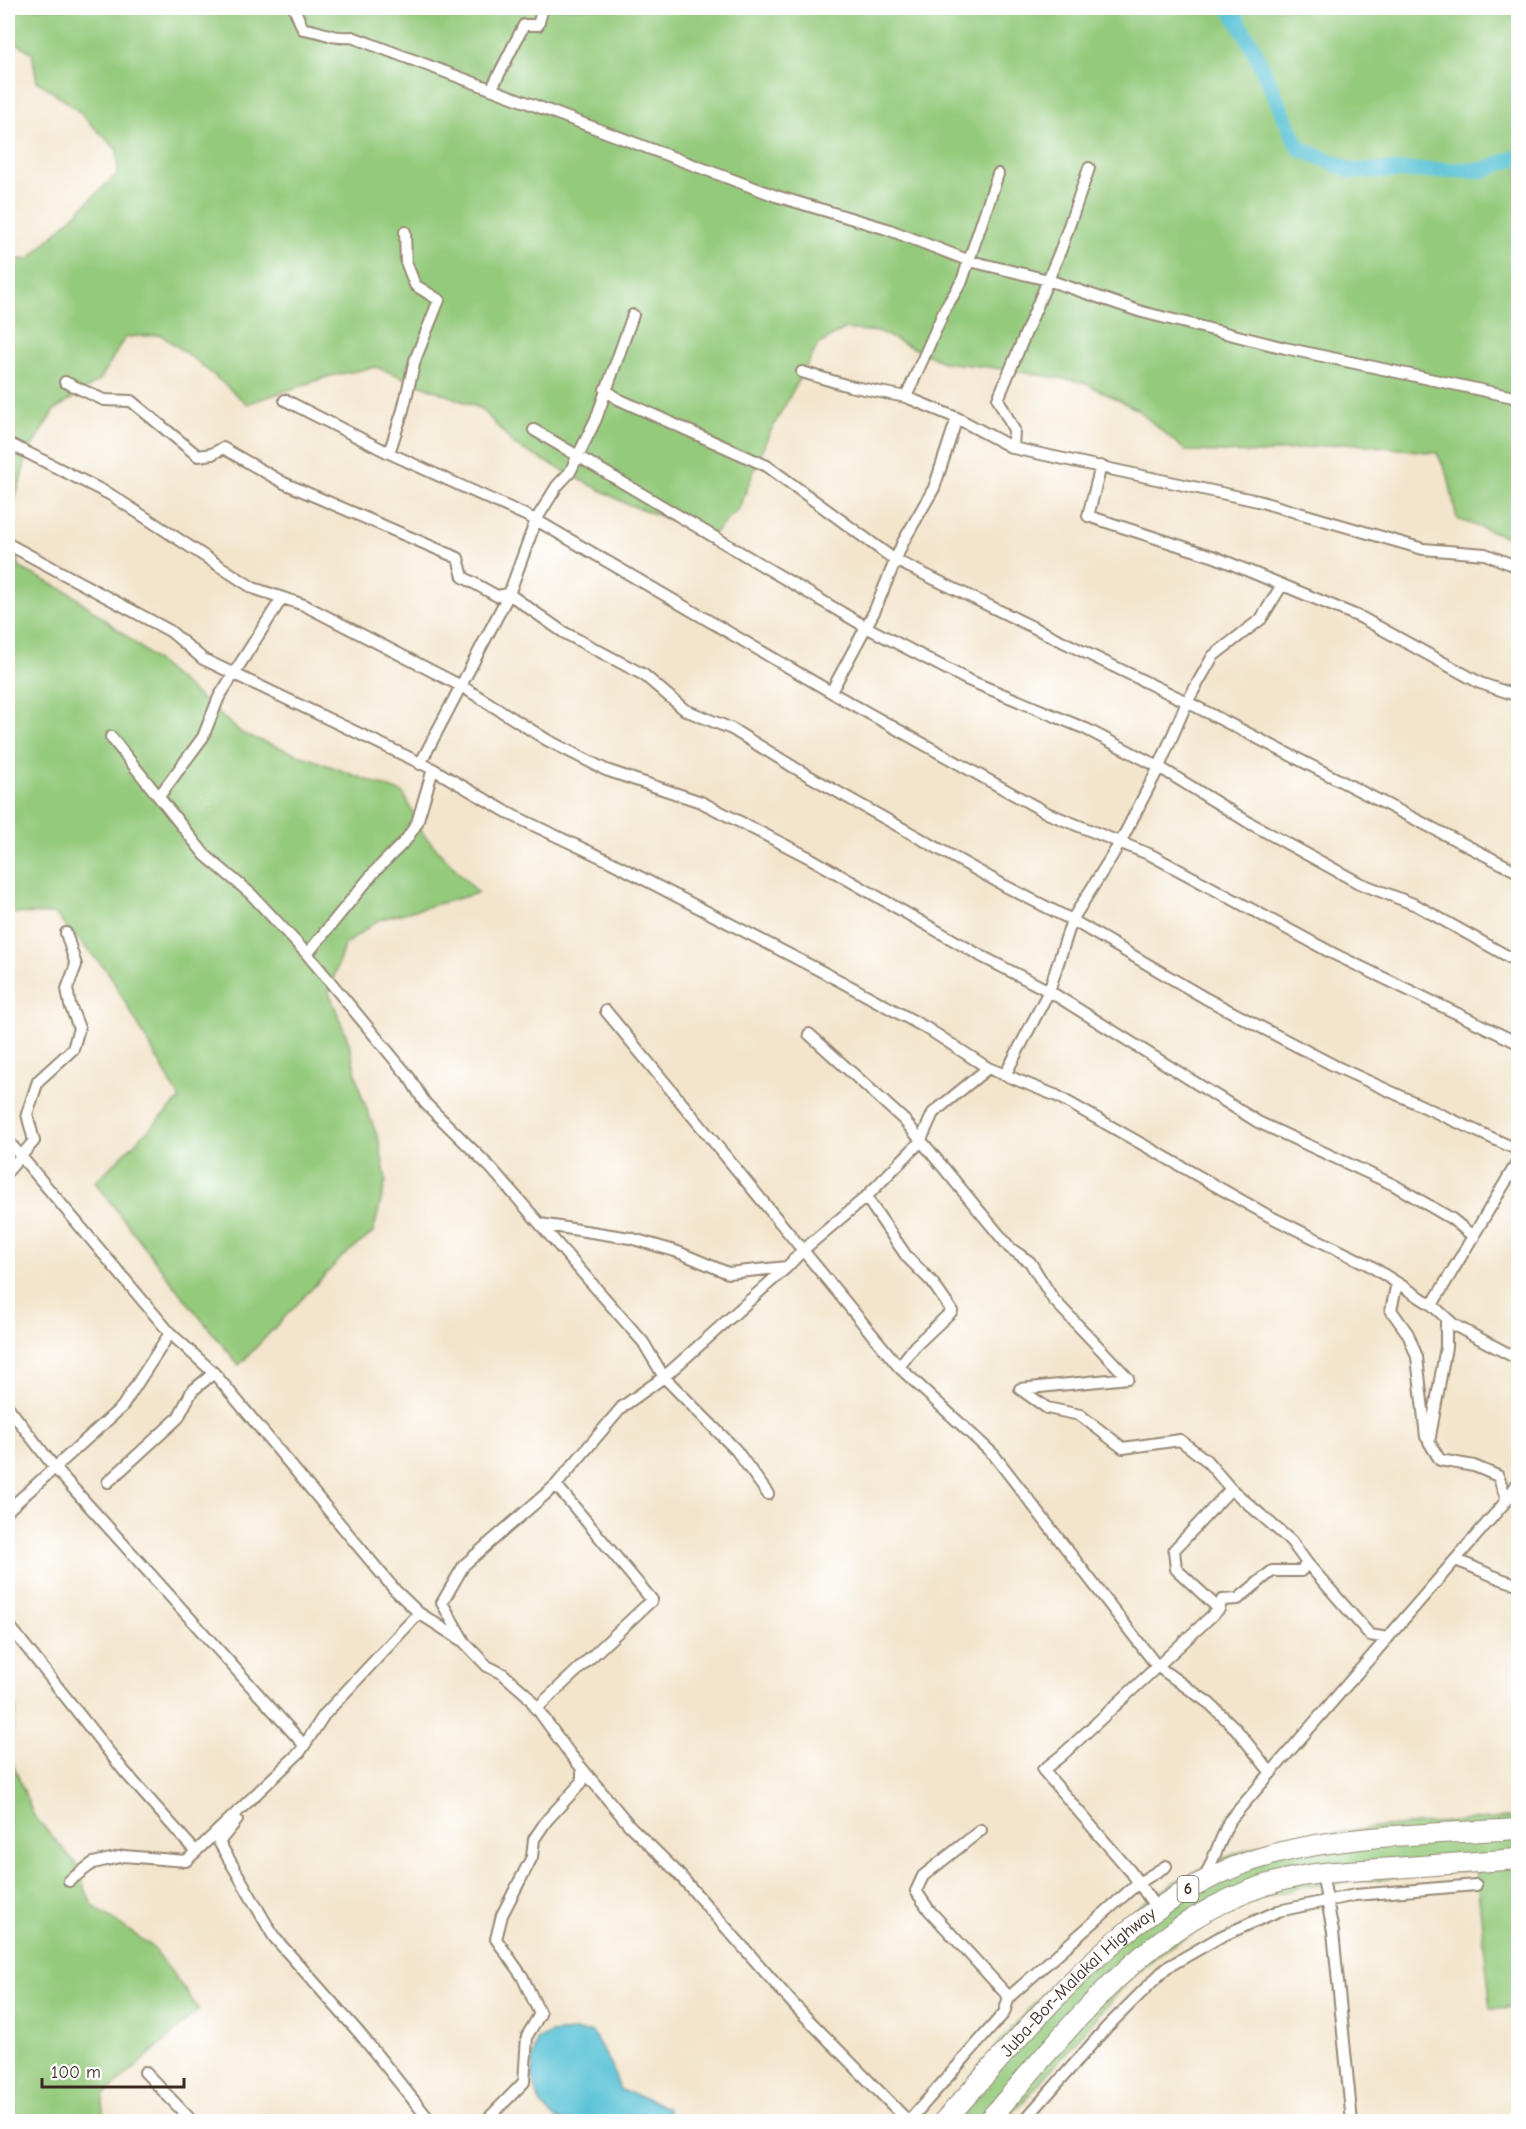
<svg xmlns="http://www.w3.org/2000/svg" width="1526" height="2129" font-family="'Comic Neue',sans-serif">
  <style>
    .green { fill: #94ca7c; stroke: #687a4d; stroke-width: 1.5 }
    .water { fill: #5ac3d6; stroke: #4a767a; stroke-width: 1.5 }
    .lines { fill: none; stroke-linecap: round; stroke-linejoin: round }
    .river { stroke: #5ac3d6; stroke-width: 16 }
    .street-casing { stroke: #978875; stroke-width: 14 }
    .highway-casing { stroke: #978875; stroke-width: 22 }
    .street { stroke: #fff; stroke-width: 10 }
    .highway { stroke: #fff; stroke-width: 20 }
    .labels { text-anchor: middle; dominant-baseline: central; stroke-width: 5; stroke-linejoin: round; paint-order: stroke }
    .shield { fill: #fff; stroke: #766a62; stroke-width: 1.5 }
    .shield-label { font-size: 16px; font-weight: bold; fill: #3b2a1e }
    .street-label { font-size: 18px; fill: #3b2a1e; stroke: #fff }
  </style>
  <rect width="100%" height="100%" fill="#fff"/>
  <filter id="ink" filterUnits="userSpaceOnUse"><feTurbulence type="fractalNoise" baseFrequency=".0167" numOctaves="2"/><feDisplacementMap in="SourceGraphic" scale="12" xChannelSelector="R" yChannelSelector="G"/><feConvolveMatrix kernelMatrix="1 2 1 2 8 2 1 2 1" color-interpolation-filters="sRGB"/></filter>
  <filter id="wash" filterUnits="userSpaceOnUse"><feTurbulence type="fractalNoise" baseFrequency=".008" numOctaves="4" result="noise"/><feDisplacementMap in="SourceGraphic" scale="24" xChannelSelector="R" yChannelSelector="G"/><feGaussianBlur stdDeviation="1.35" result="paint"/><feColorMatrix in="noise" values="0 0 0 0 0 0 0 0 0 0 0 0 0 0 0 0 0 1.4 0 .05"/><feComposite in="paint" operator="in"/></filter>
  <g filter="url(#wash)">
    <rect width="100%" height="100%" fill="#f3e5cc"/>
    <!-- green -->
    <path class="green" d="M8,8H1518V541L1457,519L1448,476L1437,453L1347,443L1261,453L1186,451L1136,409L1083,382L989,367L943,362L879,332L844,329L818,345L768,436L739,508L713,535L627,504L514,445L482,409L376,367L330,376L247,404L198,362L161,335L125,337L100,380L54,410L28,453L8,524L20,568L70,593L128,637L243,734L403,793L424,835L478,893L378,920L344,946L329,992L349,1043L361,1094L379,1141L386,1180L373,1233L342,1257L239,1365L179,1292L95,1182L180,1099L108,972L55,914L8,913V260L29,259L118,173L117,150L74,107L37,81L32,53L8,37Z
      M8,1699L16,1708L9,1754L34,1816L74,1861L92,1905L153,1947L199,2010L103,2096V2121H8Z
      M1518,1817V2008L1491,2009L1476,1870L1301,1887L1260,1899L1225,1914L1161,1952L1126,1984L1006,2121L932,2122C1027,2012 1119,1884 1265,1844C1281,1840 1299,1838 1315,1836C1382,1825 1451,1822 1518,1817Z"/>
    <!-- water -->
    <path class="water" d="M574,2031L592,2032L611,2064L620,2090L649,2099L668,2109V2121H562C530,2107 528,2071 537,2040L551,2033Z"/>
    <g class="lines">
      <!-- river -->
      <path class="river" d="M1230,8L1252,46L1299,148L1352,171L1483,170L1518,157"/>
    </g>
  </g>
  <g filter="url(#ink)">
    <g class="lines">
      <defs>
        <path id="street" d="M294,8L303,29C323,31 330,39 352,37L776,196L887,229L970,261L1048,280L1142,312L1285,348L1518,398
          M492,88L524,25H538L543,8
          M802,372L849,386L906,397L957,418L1013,448L1258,501L1423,549L1485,554L1518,567
          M65,382L104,400L131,401L198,456L212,454L223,448L284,483L458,558L463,577L497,596L509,594L563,632L644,675L685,710L732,729L795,768L1005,886L1072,920L1205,998L1335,1066L1518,1150
          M605,389L618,399L767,466L895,560L1187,702L1518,872
          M906,397L945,309L962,281L998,174
          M285,400L389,453L536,520L843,699L1047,813L1151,855L1332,953L1518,1043
          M534,430L866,627L968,680L1086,729L1159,767L1248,822L1359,883L1416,905L1518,962
          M8,443L111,495L253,588L304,605L463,687L547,740L606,770L701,802L810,858L981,956L1049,991L1258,1122L1394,1185L1452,1219L1474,1237
          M1013,448L1014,430L998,399L1061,249L1089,168
          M389,453L403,410L415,360L439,300L415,285L406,262L405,232
          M1101,466L1088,516L1215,557L1362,618L1480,683L1518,696
          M8,544L170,631L203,659L433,769L512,815L609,861L840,981L928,1029L988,1068L1057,1096L1269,1216L1369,1265L1432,1305
          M831,692L874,612L903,542L934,488L957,418
          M111,737L205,855L251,894L307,954L409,1077L425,1103L491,1168L643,1342L664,1377L736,1450L768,1494
          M420,764L509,594L536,520L557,486L570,472L596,419L633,315
          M160,795L203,737L219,697L282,598
          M307,954L375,871L406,840L417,823L433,769
          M606,1011L899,1367
          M809,1034L904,1120L1010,1248L1030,1262L1053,1299L1128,1378L1020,1389L1047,1408L1080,1415L1123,1448L1180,1440L1206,1460L1231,1489L1174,1550L1176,1569L1219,1609L1222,1600L1238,1599L1272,1571H1301L1307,1563L1370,1635L1388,1638
          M1005,1075L1049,991L1072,920L1120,843L1159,767L1187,702L1213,656L1261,619L1282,585
          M8,1141L170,1333L214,1373L395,1590L419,1613
          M1518,1161L1432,1305L1454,1325L1518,1359
          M8,1171L34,1141L27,1114L38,1081L73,1049L79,1028L70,1005L67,989L76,965L66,933
          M866,1197L907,1257L932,1282L952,1311L915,1346L899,1367L994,1455L1157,1666L1210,1704L1236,1729L1271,1773
          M540,1224L630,1238L678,1252L728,1273L787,1267
          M1397,1283L1391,1310L1408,1334L1417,1357L1426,1437
          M1446,1318V1347L1429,1442L1440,1460L1474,1466L1498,1476L1507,1500
          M8,1407L54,1467L304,1745
          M108,1482L178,1418L192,1391L214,1373
          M1231,1489L1291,1541L1307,1563
          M8,1510L122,1407L170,1333
          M1455,1560C1477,1567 1496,1580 1518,1584
          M8,1624L124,1771L196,1852
          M536,1709L652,1600L556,1485
          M237,1820L219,1842L274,1937L361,2035L431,2122
          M981,1830L923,1876L916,1891L929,1910L1009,1997
          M1322,1873L1333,1932L1352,2122
          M1204,1880L1229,1821L1507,1500L1518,1482
          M69,1881L93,1863L124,1856L186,1861L300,1752L324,1715L419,1613L461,1640
          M1156,1908L1131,1872L1043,1770L1061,1756L1219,1609
          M145,2072L193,2122
          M485,2122L524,2082L527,2036L540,2014L522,1976L496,1939L502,1915L532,1857L534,1839L547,1820L582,1782V1772
          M908,2122L1004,2013L1009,1997L1137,1884L1166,1866
          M909,2122L796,2007L676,1871L630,1826L570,1754L527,1695L503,1674L487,1666L465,1643L442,1603L464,1565L556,1485L622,1407L664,1377L787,1267L803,1250L866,1197L920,1142L933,1113L988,1068
          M1023,2122L1106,2028L1166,1968L1220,1937L1278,1911L1355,1895L1476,1885"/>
        <g id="highway">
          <path id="s1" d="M943,2122C1039,2018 1130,1892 1274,1854C1349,1834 1441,1834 1518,1829"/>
          <path d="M987,2122C1076,2022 1161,1901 1302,1876C1327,1871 1353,1871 1378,1869C1425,1866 1472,1862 1518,1859"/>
        </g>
      </defs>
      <!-- street casing -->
      <use href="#street" class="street-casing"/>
      <!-- highway casing -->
      <use href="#highway" class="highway-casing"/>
      <!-- street -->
      <use href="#street" class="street"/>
      <!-- highway -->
      <use href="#highway" class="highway"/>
    </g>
  </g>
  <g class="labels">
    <!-- shield labels -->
    <rect class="shield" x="1177.5" y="1876" width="21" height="26" rx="4.5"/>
    <g class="shield-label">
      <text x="1188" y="1889">6</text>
    </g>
    <!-- street labels -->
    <g class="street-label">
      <text stroke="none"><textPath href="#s1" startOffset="195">Juba-Bor-Malakal Highway</textPath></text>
    </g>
  </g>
  <!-- margin -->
  <rect width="1526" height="2129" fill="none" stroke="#fff" stroke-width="30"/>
  <!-- scale -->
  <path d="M42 2078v9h142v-9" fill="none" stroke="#3b2a1e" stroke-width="3"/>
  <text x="51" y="2078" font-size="18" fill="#3b2a1e" stroke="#ffffff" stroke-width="4.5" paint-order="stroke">100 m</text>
</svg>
